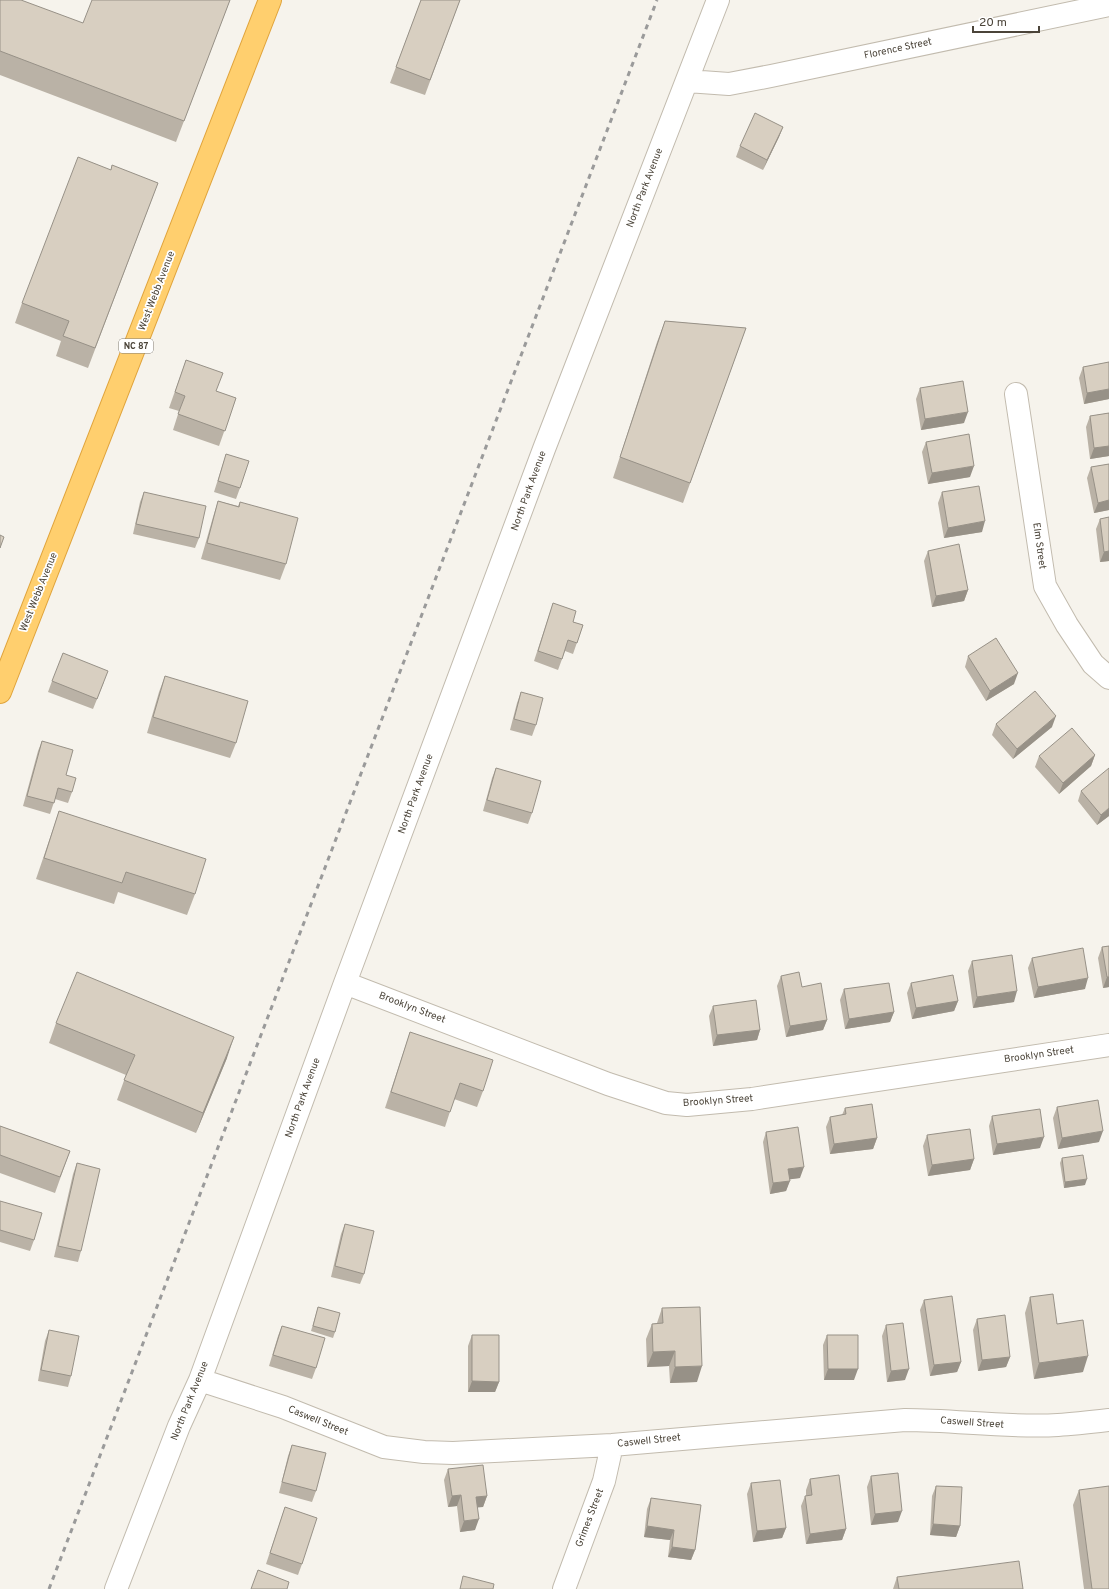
<svg xmlns="http://www.w3.org/2000/svg" width="1109" height="1589" font-family="Overpass,sans-serif">
  <style>
    .lines { fill: none; stroke-linecap: round; stroke-linejoin: round }
    .minor-casing { stroke: #c2bbae; stroke-width: 24 }
    .highway-casing { stroke: #e0a43c; stroke-width: 24 }
    .minor { stroke: #fff; stroke-width: 22 }
    .highway { stroke: #ffcf6e; stroke-width: 22 }
    .rail { stroke: #9a9a9a; stroke-width: 3; stroke-dasharray: 5 5; stroke-linecap: butt }
    .wall { fill: #bab2a6 }
    .shaded-wall { fill: #979187 }
    .building { fill: #d8cfc1; stroke: #979187 }
    .labels { text-anchor: middle; dominant-baseline: central; stroke-width: 3.5; stroke-linejoin: round; paint-order: stroke }
    .shield { fill: #fff; stroke: #817c74; stroke-width: 1 }
    .shield-label { font-size: 9px; font-weight: bold; fill: #4b4439 }
    .street-label { font-size: 10px; fill: #4b4439; stroke: #fff }
  </style>
  <rect width="100%" height="100%" fill="#f6f3ec"/>
  <g class="lines">
    <defs>
      <path id="minor" d="M687,81L729,84L771,76L1109,5
        M1016,394L1045,586L1067,625L1093,664L1109,678
        M345,983L608,1084L666,1103L687,1105L752,1099L1109,1045
        M200,1380L283,1407L384,1447L424,1452L453,1453L612,1445L905,1420C956,1420 1007,1428 1058,1425C1075,1424 1092,1422 1109,1420
        M116,1589L179,1426L200,1380L345,983L544,449L718,0
        M564,1589L604,1481L612,1445"/>
      <path id="highway" d="M0,692L270,0"/>
    </defs>
    <!-- minor casing -->
    <use href="#minor" class="minor-casing"/>
    <!-- highway casing -->
    <use href="#highway" class="highway-casing"/>
    <!-- minor -->
    <use href="#minor" class="minor"/>
    <!-- highway -->
    <use href="#highway" class="highway"/>
    <!-- rail -->
    <path class="rail" d="M49,1589L657,0"/>
  </g>
  <!-- wall -->
  <path class="wall" d="M0,0L83,23L230,0L176,142L0,75Z
    M421,0H460L425,95L390,83Z
    M783,127L779,137L763,170L736,157L740,146Z
    M110,170L158,183L88,368L56,356L61,341L15,323L22,303Z
    M665,321L746,328L683,503L613,478L657,342Z
    M186,360L216,391L236,398L219,446L173,430L179,411L169,408Z
    M1109,362V399L1084,404L1079,378L1083,367Z
    M920,388L964,423L921,430L916,399Z
    M1109,413V456L1090,459L1086,427L1090,416Z
    M926,442L970,477L928,484L922,452Z
    M226,454L240,488L236,499L214,492Z
    M1109,464V510L1094,513L1087,478L1091,467Z
    M144,492L199,538L195,548L133,534L140,502Z
    M942,492L982,532L944,538L938,503Z
    M218,501L238,506L240,502L286,564L280,580L201,559L213,517Z
    M1109,517V561L1100,562L1096,529L1100,519Z
    M928,551L968,590L964,601L932,607L924,561Z
    M553,603L573,622L583,625L573,654L565,651L558,670L534,661Z
    M968,656L1014,684L986,701L965,667Z
    M165,676L236,743L230,758L147,733L159,692Z
    M52,681L104,682L93,709L48,692Z
    M521,692L536,725L532,736L510,730L517,703Z
    M996,724L1052,727L1013,759L992,735Z
    M42,741L66,775L72,792L68,803L55,799L50,814L23,806L38,751Z
    M1095,755L1091,766L1059,794L1035,767L1039,756Z
    M496,768L532,813L528,824L483,811L492,778Z
    M1081,791L1109,816L1097,825L1078,801Z
    M59,811L195,894L187,915L118,892L114,904L36,879L52,832Z
    M1109,946V987L1103,988L1098,958L1102,947Z
    M1032,958L1085,989L1034,998L1028,968Z
    M972,961L1014,1002L973,1008L968,971Z
    M781,976L802,987L827,1020L823,1030L786,1037L777,986Z
    M911,983L958,1001L954,1011L912,1019L907,993Z
    M844,989L894,1012L890,1022L845,1029L840,1000Z
    M713,1006L760,1030L757,1040L713,1046L709,1016Z
    M56,1023L227,1058L196,1133L117,1100L126,1075L49,1043Z
    M410,1032L483,1091L477,1107L454,1099L445,1127L385,1108Z
    M1057,1107L1099,1142L1058,1149L1053,1118Z
    M845,1108L877,1138L873,1149L830,1154L826,1127L830,1117L842,1115Z
    M992,1116L1040,1148L993,1155L989,1126Z
    M0,1126L70,1151L55,1193L0,1173Z
    M766,1132L800,1178L790,1179L786,1191L770,1194L763,1142Z
    M927,1135L974,1159L970,1170L928,1176L923,1146Z
    M1062,1158L1085,1185L1064,1188L1060,1163Z
    M77,1163L81,1251L78,1262L54,1257L73,1174Z
    M0,1201L34,1240L30,1251L0,1242Z
    M345,1224L364,1274L360,1284L331,1277L341,1234Z
    M1030,1297L1057,1324L1083,1372L1034,1379L1025,1313Z
    M924,1300L961,1362L957,1372L930,1376L920,1310Z
    M318,1307L335,1332L333,1338L311,1331Z
    M662,1308L697,1382L670,1383L669,1366L647,1367L646,1339L652,1324L657,1323Z
    M977,1319L1010,1357L1006,1367L978,1371L973,1330Z
    M886,1325L905,1380L887,1382L882,1336Z
    M282,1326L316,1368L312,1379L269,1366L278,1336Z
    M49,1330L71,1376L68,1387L38,1381L45,1341Z
    M472,1335L499,1382L495,1392H468V1346Z
    M827,1335L854,1380H824L823,1345Z
    M292,1445L316,1491L312,1502L279,1493L288,1456Z
    M448,1469L487,1496L483,1507H477L475,1530L460,1532L457,1506L448,1507L444,1480Z
    M871,1476L898,1522L871,1525L867,1487Z
    M810,1479L846,1529L842,1540L806,1544L801,1506L805,1496H806V1490Z
    M751,1483L786,1528L782,1538L753,1542L747,1494Z
    M936,1486L960,1526L956,1537L930,1535L932,1496Z
    M1079,1490L1109,1589H1084L1073,1505Z
    M651,1498L695,1550L691,1560L668,1557L670,1540L644,1537L647,1509Z
    M285,1507L302,1564L298,1575L266,1564Z
    M897,1577L1023,1589H893Z"/>
  <!-- shaded-wall -->
  <path class="shaded-wall" d="M783,127L779,137L763,170L767,160Z
    M1109,389V399L1084,404L1087,393Z
    M968,412L964,423L921,430L925,419Z
    M1109,446V456L1090,459L1094,448Z
    M974,466L970,477L928,484L932,473Z
    M1109,500V510L1094,513L1098,503Z
    M985,521L982,532L944,538L948,528Z
    M1109,551V561L1100,562L1104,552Z
    M968,590L964,601L932,607L936,596Z
    M1018,673L1014,684L986,701L990,691Z
    M1056,716L1052,727L1013,759L1017,749Z
    M1095,755L1091,766L1059,794L1063,783Z
    M1109,808V816L1097,825L1101,815Z
    M1107,977H1109V987L1103,988Z
    M1088,978L1085,989L1034,998L1038,987Z
    M1017,991L1014,1002L973,1008L977,997Z
    M958,1001L954,1011L912,1019L916,1008Z
    M894,1012L890,1022L845,1029L849,1019Z
    M827,1020L823,1030L786,1037L790,1026Z
    M760,1030L757,1040L713,1046L717,1035Z
    M234,1037L227,1058L196,1133L203,1113Z
    M1103,1131L1099,1142L1058,1149L1062,1138Z
    M1044,1137L1040,1148L993,1155L997,1144Z
    M877,1138L873,1149L830,1154L834,1144Z
    M974,1159L970,1170L928,1176L932,1165Z
    M804,1167L800,1178L785,1180L788,1169Z
    M1087,1179L1085,1185L1064,1188L1065,1182Z
    M790,1181L786,1191L770,1194L773,1183Z
    M675,1351L669,1366L647,1367L653,1352Z
    M1088,1356L1083,1372L1034,1379L1039,1363Z
    M1010,1357L1006,1367L978,1371L982,1360Z
    M961,1362L957,1372L930,1376L934,1365Z
    M702,1366L697,1382L670,1383L675,1367Z
    M828,1369H858L854,1380H824Z
    M909,1369L905,1380L887,1382L891,1371Z
    M472,1381L499,1382L495,1392H468Z
    M461,1495L457,1506L448,1507L452,1496Z
    M487,1496L483,1507L472,1508L476,1497Z
    M902,1511L898,1522L871,1525L875,1514Z
    M479,1519L475,1530L460,1532L464,1521Z
    M933,1524L960,1526L956,1537L930,1535Z
    M647,1526L674,1530L670,1540L644,1537Z
    M786,1528L782,1538L753,1542L757,1531Z
    M846,1529L842,1540L806,1544L810,1534Z
    M672,1547L695,1550L691,1560L668,1557Z"/>
  <!-- building -->
  <path class="building" d="M0,0H21L83,23L92,0H230L184,121L0,51Z
    M421,0H460L430,80L396,67Z
    M755,113L783,127L767,160L740,146Z
    M78,157L111,170L112,165L158,183L95,348L63,336L69,321L22,303Z
    M665,321L746,328L690,483L620,457Z
    M186,360L223,373L216,391L236,398L225,431L178,414L185,396L175,392Z
    M1109,362V389L1087,393L1083,367Z
    M963,381L968,412L925,419L920,388Z
    M1109,413V446L1094,448L1090,416Z
    M969,434L974,466L932,473L926,442Z
    M226,454L249,461L240,488L218,481Z
    M1109,464V500L1098,503L1091,467Z
    M979,486L985,521L948,528L942,492Z
    M144,492L206,506L199,538L136,524Z
    M218,501L239,507L240,502L298,518L286,564L207,543Z
    M1109,517V551L1104,552L1100,519Z
    M0,535L4,537L0,548Z
    M959,544L968,590L936,596L928,551Z
    M553,603L576,611L573,622L583,625L577,643L568,640L562,659L538,651Z
    M996,638L1018,673L990,691L968,656Z
    M63,653L108,671L97,699L52,681Z
    M165,676L248,701L236,743L153,717Z
    M1035,691L1056,716L1017,749L996,724Z
    M521,692L543,698L536,725L514,719Z
    M1072,728L1095,755L1063,783L1039,756Z
    M42,741L73,750L66,775L76,778L72,792L58,788L54,803L27,796Z
    M496,768L541,781L532,813L487,800Z
    M1109,768V808L1101,815L1081,791Z
    M59,811L206,859L195,894L126,872L122,883L44,858Z
    M1109,946V977H1107L1102,947Z
    M1083,948L1088,978L1038,987L1032,958Z
    M1012,955L1017,991L977,997L972,961Z
    M77,972L234,1037L203,1113L124,1080L135,1055L56,1023Z
    M799,972L802,987L821,983L827,1020L790,1026L781,976Z
    M953,975L958,1001L916,1008L911,983Z
    M889,983L894,1012L849,1019L844,989Z
    M756,1000L760,1030L717,1035L713,1006Z
    M410,1032L493,1060L483,1091L460,1083L450,1112L391,1092Z
    M1098,1100L1103,1131L1062,1138L1057,1107Z
    M872,1104L877,1138L834,1144L830,1117L846,1114L845,1108Z
    M1040,1109L1044,1137L997,1144L992,1116Z
    M0,1126L70,1151L60,1177L0,1155Z
    M798,1127L804,1167L788,1169L790,1181L773,1183L766,1132Z
    M970,1129L974,1159L932,1165L927,1135Z
    M1083,1155L1087,1179L1065,1182L1062,1158Z
    M77,1163L100,1169L81,1251L58,1246Z
    M0,1201L42,1213L34,1240L0,1230Z
    M345,1224L374,1231L364,1274L335,1266Z
    M1053,1294L1057,1324L1083,1320L1088,1356L1039,1363L1030,1297Z
    M952,1296L961,1362L934,1365L924,1300Z
    M318,1307L340,1313L335,1332L313,1326Z
    M700,1307L702,1366L675,1367V1351L653,1352L652,1324L663,1323L662,1308Z
    M1005,1315L1010,1357L982,1360L977,1319Z
    M903,1323L909,1369L891,1371L886,1325Z
    M282,1326L325,1338L316,1368L273,1355Z
    M49,1330L79,1336L71,1376L41,1370Z
    M472,1335H499V1382L472,1381Z
    M827,1335H858V1369H828Z
    M292,1445L326,1453L316,1491L282,1482Z
    M483,1465L487,1496L476,1497L479,1519L464,1521L461,1495L452,1496L448,1469Z
    M898,1473L902,1511L875,1514L871,1476Z
    M839,1475L846,1529L810,1534L805,1496L812,1495L810,1479Z
    M780,1480L786,1528L757,1531L751,1483Z
    M936,1486L962,1487L960,1526L933,1524Z
    M1109,1486V1589H1092L1079,1490Z
    M651,1498L701,1505L695,1550L672,1547L674,1530L647,1526Z
    M285,1507L317,1518L302,1564L270,1553Z
    M1019,1561L1023,1589H899L897,1577Z
    M258,1570L289,1582L287,1589H251Z
    M463,1576L494,1584L493,1589H460Z"/>
  <g class="labels">
    <!-- shield labels -->
    <rect class="shield" x="119" y="339" width="34" height="14" rx="3"/>
    <g class="shield-label">
      <text x="136" y="346">NC 87</text>
    </g>
    <!-- street labels -->
    <g class="street-label">
      <text transform="translate(898 49) rotate(-12)">Florence Street</text>
      <text transform="translate(645 188) rotate(-69)">North Park Avenue</text>
      <text transform="translate(157 291) rotate(-69)">West Webb Avenue</text>
      <text transform="translate(529 491) rotate(-70)">North Park Avenue</text>
      <text transform="translate(1039 546) rotate(82)">Elm Street</text>
      <text transform="translate(39 592) rotate(-68)">West Webb Avenue</text>
      <text transform="translate(416 794) rotate(-70)">North Park Avenue</text>
      <text transform="translate(412 1008) rotate(21)">Brooklyn Street</text>
      <text transform="translate(1039 1055) rotate(-8)">Brooklyn Street</text>
      <text transform="translate(303 1098) rotate(-70)">North Park Avenue</text>
      <text transform="translate(718 1101) rotate(-4)">Brooklyn Street</text>
      <text transform="translate(190 1401) rotate(-68)">North Park Avenue</text>
      <text transform="translate(318 1421) rotate(22)">Caswell Street</text>
      <text transform="translate(972 1423) rotate(4)">Caswell Street</text>
      <text transform="translate(649 1441) rotate(-6)">Caswell Street</text>
      <text transform="translate(590 1518) rotate(-69)">Grimes Street</text>
    </g>
  </g>
  <!-- scale -->
  <path d="M973 26v6h66v-6" fill="none" stroke="#4b4439" stroke-width="2"/>
  <text x="979" y="26" font-size="12" fill="#4b4439" stroke="#ffffff" stroke-width="3" paint-order="stroke">20 m</text>
</svg>
